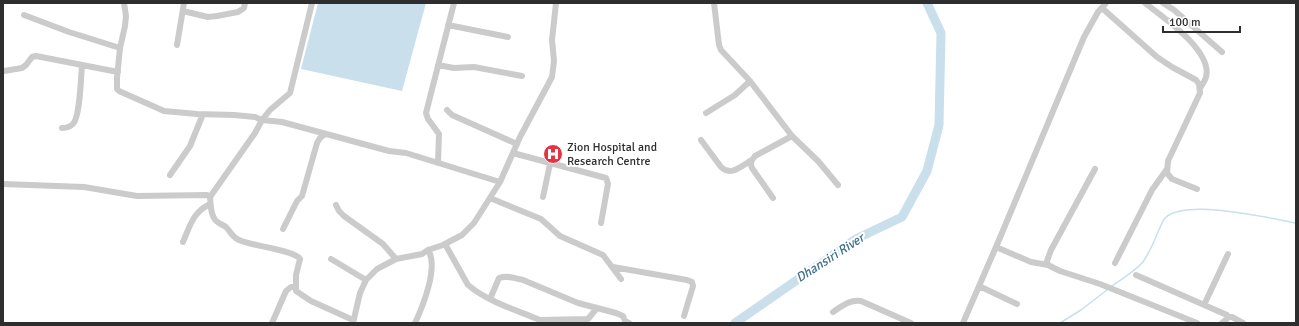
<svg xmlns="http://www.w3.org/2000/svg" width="1299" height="326" font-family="Signika,sans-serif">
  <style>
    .water { fill: #c9dfeb }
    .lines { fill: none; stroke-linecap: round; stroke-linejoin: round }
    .stream { stroke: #c9dfeb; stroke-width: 1.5 }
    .river { stroke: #c9dfeb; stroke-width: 9 }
    .minor { stroke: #cbcbcb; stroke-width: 6 }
    .labels { text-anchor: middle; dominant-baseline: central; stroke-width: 4; stroke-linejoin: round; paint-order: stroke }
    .poi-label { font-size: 12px; fill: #2e2e2e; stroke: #fff; text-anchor: start }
    .water-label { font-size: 13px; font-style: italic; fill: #3d718f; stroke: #fff }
  </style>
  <rect width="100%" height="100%" fill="#fff"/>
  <!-- water -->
  <path class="water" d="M318,3H426L402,91L301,69Z"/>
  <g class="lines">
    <!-- stream -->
    <path class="stream" d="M1112,286C1122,279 1135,271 1143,262C1149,253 1154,242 1158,232C1160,228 1162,222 1165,218C1186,198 1269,218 1296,223
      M738,320L744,323
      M1060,323L1081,310L1107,290"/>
    <!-- river -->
    <path class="river" d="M735,323L856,239L902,217L927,171L939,125L941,33L927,3"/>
    <!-- minor -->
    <path class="minor" d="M124,3L126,16L125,26L120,48L117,78V89L119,91L164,111L197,114L234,115L255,117L262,120L282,122L389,151L406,153L500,182
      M714,3L719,45L721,50L750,81L792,136L818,161L838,185
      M1145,3C1164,18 1213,51 1206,77C1205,81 1202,85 1200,88
      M1163,3L1174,10L1222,52
      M1102,8L1157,57L1172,67L1196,80L1199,84L1200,93L1168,161L1167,173L1172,179L1197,189
      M183,11L208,17L217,16L238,12L244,8L245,3
      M24,15L69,32L120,48
      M448,25L508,37
      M177,45L184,3
      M438,65L454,68L474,67L522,76
      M4,71L22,68L26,65L32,57L36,56L118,72
      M447,110L452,115L517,144
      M706,113L735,95L750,81
      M62,128C66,128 70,127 73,124C80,117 81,76 82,65
      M701,140L721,167C731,177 741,166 752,160
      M513,153L606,178L608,184L601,223
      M438,163L439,134L428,119L426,113L454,3
      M1095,169L1051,250L1047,261L1048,265L1060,271L1100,284L1197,323
      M170,175L190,146L203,114
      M3,184L84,187L137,196L207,195L210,197L255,133L262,120L270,110L290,93L312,3
      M210,197C211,205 210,211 214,218C216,223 222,224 226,227C231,232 232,237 239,240C251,246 295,250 300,259L296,275V291L311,301L353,320
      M543,197L550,164
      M490,198L541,219L560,236L603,255L621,279
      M773,198L752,168C750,163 751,161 755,156L792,136
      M336,205L339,211L344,216L383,244L396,259
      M283,229L297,201L302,196L317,143L320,138L325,134
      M183,242C190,226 193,212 210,204
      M445,244L468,285C487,301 513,309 535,318L540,320L541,323
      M996,247L1031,262L1048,265
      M331,259L366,280
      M1115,263L1152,190L1167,169
      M613,267L687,280L692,282L693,286L684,316
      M1136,275L1227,315L1229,317
      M979,286L1017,304
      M490,299L499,278C507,275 515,278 523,280L578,303L616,313L623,316L625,321L629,323
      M1204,305L1228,254
      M833,312C842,306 850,299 861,301L911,323
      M540,320L588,319L597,308
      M272,323L286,291L291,287H295
      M353,323L360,293L366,280L377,269L396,259L422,254L428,250L443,245L462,235L474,223L500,182L520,137L552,77L554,61L552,40L556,3
      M415,323C423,306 439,266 428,250
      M963,323L999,240L1084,37L1098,12L1106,3
      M1222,323L1229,317H1232L1243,323"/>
  </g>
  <!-- icons -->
  <defs>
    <symbol id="hospital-disc" viewBox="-11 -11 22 22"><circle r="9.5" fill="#e33344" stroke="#fff"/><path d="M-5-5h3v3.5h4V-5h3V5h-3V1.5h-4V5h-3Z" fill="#fff"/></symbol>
  </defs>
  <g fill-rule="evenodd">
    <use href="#hospital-disc" x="542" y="143" width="22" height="22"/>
  </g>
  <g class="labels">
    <!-- poi labels -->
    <g class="poi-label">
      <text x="567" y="147">Zion Hospital and<tspan x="567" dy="14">Research Centre</tspan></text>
    </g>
    <!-- water labels -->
    <g class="water-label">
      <text transform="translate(830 258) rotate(-33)">Dhansiri River</text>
    </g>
  </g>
  <!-- border -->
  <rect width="1299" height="326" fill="none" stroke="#2e2e2e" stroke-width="8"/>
  <!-- scale -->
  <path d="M1163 26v6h77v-6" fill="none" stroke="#2e2e2e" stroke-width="2"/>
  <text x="1169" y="26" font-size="12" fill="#2e2e2e" stroke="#ffffff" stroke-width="3" paint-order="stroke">100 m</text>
</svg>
